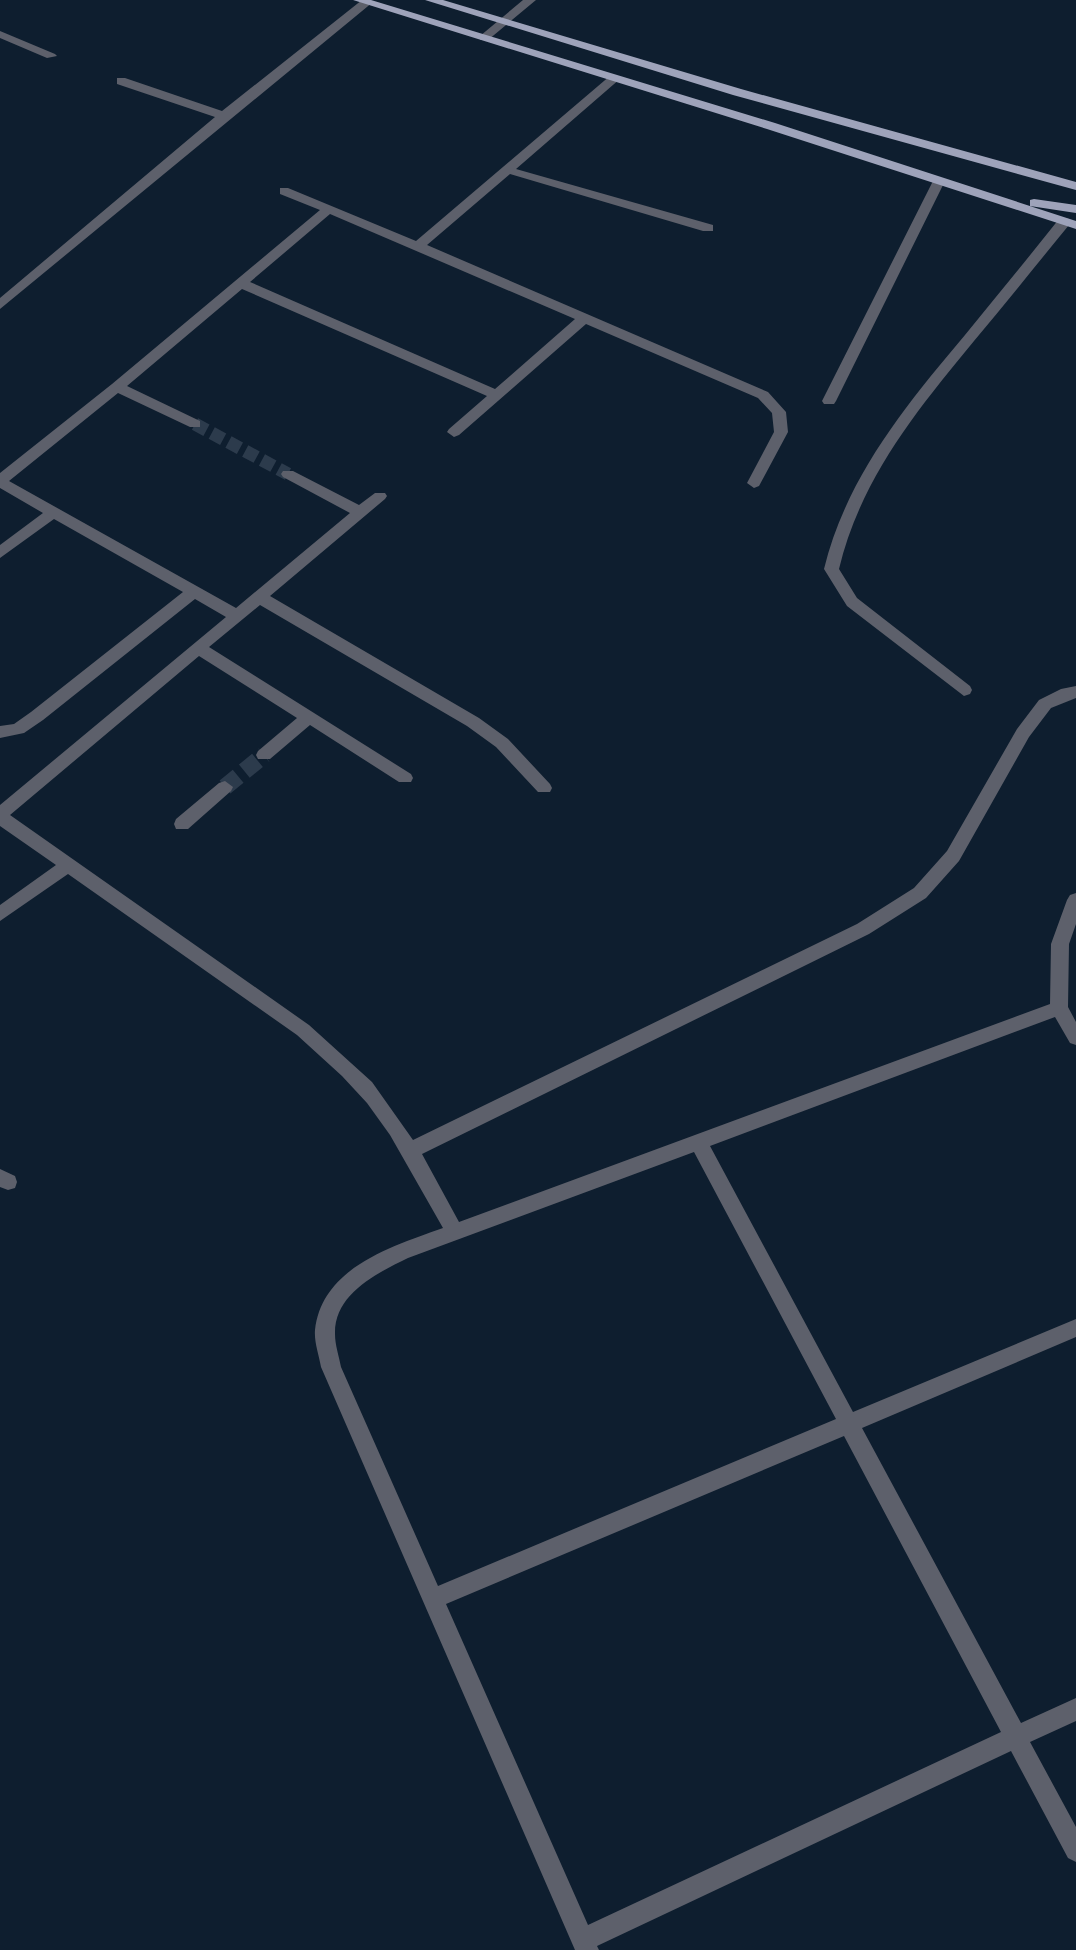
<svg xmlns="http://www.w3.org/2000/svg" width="1076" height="1950" font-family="'Source Serif 4',serif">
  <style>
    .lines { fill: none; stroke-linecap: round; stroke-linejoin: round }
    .minor-tunnel-far1 { stroke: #2c3b4c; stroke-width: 13; stroke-dasharray: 13 6; stroke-linecap: butt }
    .minor-tunnel { stroke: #2c3b4c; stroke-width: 17; stroke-dasharray: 17 8; stroke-linecap: butt }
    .minor { fill: #5d606b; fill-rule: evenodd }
    .major { fill: #9ea3ba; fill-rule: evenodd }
  </style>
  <rect width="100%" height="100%" fill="#0e1e2f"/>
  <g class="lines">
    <!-- minor-tunnel-far1 -->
    <path class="minor-tunnel-far1" d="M195,424L288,474"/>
    <!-- minor-tunnel -->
    <path class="minor-tunnel" d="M225,787L264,755"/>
    <!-- minor -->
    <path class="minor" d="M362,0L373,2L0,309V298L215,117L117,84V78H125L222,111Z
      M523,0H536L488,40H480V36Z
      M0,31L55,54L57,56L47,58L0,38Z
      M611,75L621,78L516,169L713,225V231H703L510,174L427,245L768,392L786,412L788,432L759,486L754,488L747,483L774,432L772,413L758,398L586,324L459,435L454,437L447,432L449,429L487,396L242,289L127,386L200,421V427H190L118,393L9,481L236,608L350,513L283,477L281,474L283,471H293L359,505L375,493H385L387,496L385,499L270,596L479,718L508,739L550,784L552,788L550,792H538L496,747L467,726L260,605L209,647L411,774L413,778L411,782H399L310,725L270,759H258L256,755L258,751L297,718L199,656L10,815L309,1025L372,1082L413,1140L857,924L914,888L947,851L1017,729L1039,700L1061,689L1076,686V698L1051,708L1029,737L959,861L926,898L869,934L422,1154L459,1222L1050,1004L1051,944L1067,900L1070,895L1076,893V924L1069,944L1068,1007L1076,1022V1045L1070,1043L1055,1017L710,1146L853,1412L1076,1319V1337L862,1428L1021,1723L1076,1698V1721L1030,1742L1076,1827V1862L1068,1858L1011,1751L597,1946L599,1950H575L321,1367C319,1355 314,1342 315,1330C322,1267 393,1246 443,1228L390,1135L367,1103L342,1076L297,1035L68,874L0,921V905L56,865L0,826V805L226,617L195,599L43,720L24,733L0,738V726L14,724L31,712L183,592L54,519L0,558V545L43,513L0,488V473L112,384L320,210L280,194V188H288L416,241ZM330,214L575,319L495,389L250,282ZM694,1152L836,1419L438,1586L341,1367C339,1356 335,1345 335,1334C334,1294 377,1273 408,1258ZM844,1436L1001,1732L588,1925L446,1604Z
      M939,177L945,181L836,401L834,404H824L822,401L933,181Z
      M1064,218L1069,219V225C1037,264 1006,303 974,341C917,410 860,480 839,569L857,598L970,686L972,690L970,694L964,696L847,606L824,569C846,478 906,405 965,335C997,296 1028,258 1059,219Z
      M225,781L233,787L231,791L188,829H176L174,824L176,819L219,783Z
      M0,1169L15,1176L17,1182L15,1188L8,1190L0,1187Z"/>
    <!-- major -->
    <path class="major" d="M353,0H371L775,123L1076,221V229L767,129Z
      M425,0H443L741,89L1076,182V190L733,95Z
      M1034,199L1076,205V213L1030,206V200Z"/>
  </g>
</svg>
